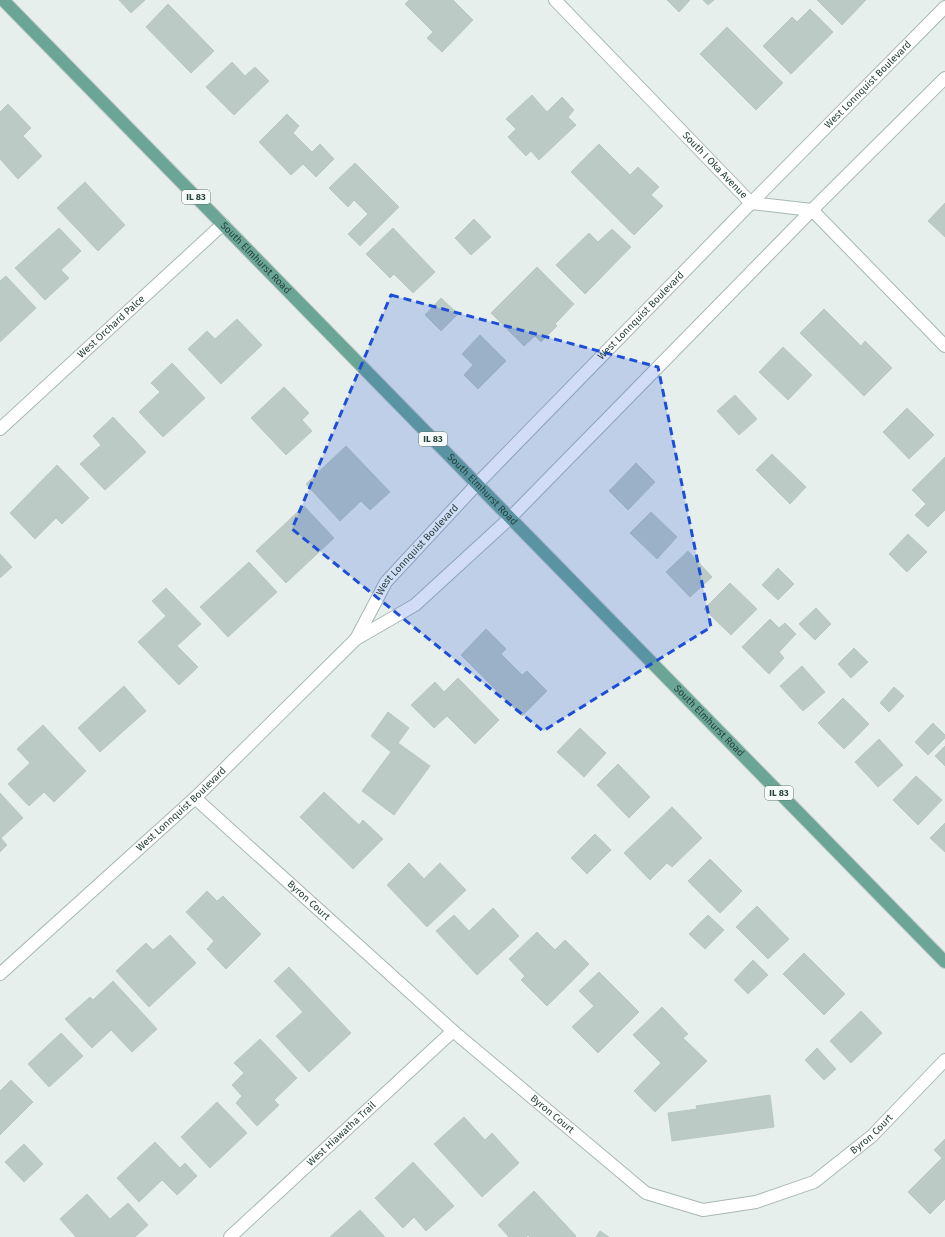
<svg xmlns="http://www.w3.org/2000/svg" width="945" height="1237" font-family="'Fira Sans',sans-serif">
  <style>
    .building { fill: #bbcac4; stroke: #b8c9c2 }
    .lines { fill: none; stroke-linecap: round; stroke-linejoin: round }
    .minor-casing { stroke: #a8b8b2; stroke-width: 14 }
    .major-casing { stroke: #c2cac8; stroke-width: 14 }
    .minor { stroke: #fff; stroke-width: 12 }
    .major { stroke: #6aa596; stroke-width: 12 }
    .marked { fill: #1d4ed8; fill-opacity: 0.2; stroke: #1d4ed8; stroke-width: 3; stroke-dasharray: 8 5; stroke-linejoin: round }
    .labels { text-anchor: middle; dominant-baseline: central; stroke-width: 4; stroke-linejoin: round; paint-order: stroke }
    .shield { fill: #f7fbf9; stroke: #637a73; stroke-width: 1 }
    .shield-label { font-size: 9px; font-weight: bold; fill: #24423a }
    .street-label { font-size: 10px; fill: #24423a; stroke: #f7fbf9 }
  </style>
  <rect width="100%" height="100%" fill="#e6efeb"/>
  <!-- building -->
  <path class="building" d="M119,0H145L131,13Z
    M409,0H453L473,20L442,52L427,38L433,32L405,4Z
    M667,0H690L679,12Z
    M703,0H714L708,5Z
    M817,0H866L842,25Z
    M168,4L214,51L191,73L146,27Z
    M810,9L833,32L791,74L763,46L792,17L797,22Z
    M727,27L783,83L756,110L700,54Z
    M232,62L245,76L255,67L269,81L234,115L206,87Z
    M532,95L547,112L562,97L574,110L568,117L576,125L539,160L531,151L526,156L508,137L516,129L506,119Z
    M8,104L31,128L23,136L42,156L18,179L0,159V112Z
    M287,114L299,126L293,133L312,152L320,144L334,159L316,177L303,164L291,175L259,142Z
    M599,144L630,175L638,167L659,187L651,195L663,206L634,235L571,172Z
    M355,163L399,207L360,246L348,234L368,214L354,200L348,207L329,188Z
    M85,182L125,225L98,251L57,208Z
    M945,203V237L928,221Z
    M474,219L491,237L471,255L455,238Z
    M59,228L81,251L61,270L69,278L45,300L15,268Z
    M393,228L435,272L413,293L394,274L390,278L366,254Z
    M612,229L631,247L585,294L556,265L589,233L598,242Z
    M537,267L574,304L555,324L557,326L541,342L535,336L524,346L491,313Z
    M6,276L36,308L0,342V281Z
    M441,298L458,314L441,331L425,315Z
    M824,309L861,346L865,341L892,368L864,396L800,333Z
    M237,319L262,345L221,384L188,349L207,331L215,339Z
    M480,335L506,361L478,389L464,375L473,365L462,354Z
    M783,347L812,375L788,400L759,372Z
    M172,363L205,398L163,437L139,412L160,392L151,383Z
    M284,387L309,413L302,420L312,431L286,455L251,418Z
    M735,395L757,419L739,435L717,411Z
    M907,408L934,435L909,459L883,432Z
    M113,417L146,452L105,490L80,464L101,445L93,436Z
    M346,446L390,492L370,510L361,501L340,521L306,484Z
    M772,454L806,487L790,504L756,470Z
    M945,457V510L928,527L915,515L926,504L912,490Z
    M636,463L655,482L628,510L609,491Z
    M57,465L89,498L62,524L56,518L35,539L10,513Z
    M304,506L334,538L286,583L256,551Z
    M651,512L677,537L657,559L630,533Z
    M908,534L927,552L907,572L889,554Z
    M688,551L712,577L690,597L666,572Z
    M0,554L12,567L0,578Z
    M249,562L277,592L228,637L200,607Z
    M778,568L794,584L778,600L762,585Z
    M730,583L757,609L731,635L704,609Z
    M166,588L201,624L177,646L198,667L179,685L138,642L166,616L152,601Z
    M816,608L831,624L815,640L799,624Z
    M770,619L779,628L785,623L796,634L779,652L784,658L769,674L742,647Z
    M486,629L506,649L501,654L522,675L527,671L547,691L522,716L461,655Z
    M854,648L868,662L851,678L838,664Z
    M802,666L825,692L803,711L780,686Z
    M458,678L499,720L475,744L447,716L434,728L411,705L435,682L444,692Z
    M124,686L146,711L100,752L78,728Z
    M894,687L904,696L889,712L880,703Z
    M843,698L869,724L844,749L818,723Z
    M388,712L409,728L398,743L430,766L394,815L362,791L391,752L371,736Z
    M933,723L945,735V738L928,755L915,742Z
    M43,725L86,771L54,802L44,792L29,806L8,784L30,763L17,749Z
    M580,728L606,753L584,777L557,752Z
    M879,739L903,765L878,787L855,762Z
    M945,746V766L935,756Z
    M618,764L650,797L629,818L597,785Z
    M916,776L942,800L918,825L893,800Z
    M324,792L359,825L363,820L383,839L353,869L300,817Z
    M0,793L23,818L1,838L7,845L0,852Z
    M672,807L702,838L672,867L667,863L650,880L624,853Z
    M945,823V852L930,838Z
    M595,834L611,850L587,874L571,858Z
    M710,859L742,891L720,913L688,881Z
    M409,863L424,879L440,863L466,890L427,927L387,885Z
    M207,891L217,901L223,896L261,934L226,969L207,949L214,941L186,912Z
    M757,906L789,939L768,959L736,927Z
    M493,908L519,936L477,975L436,931L454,915L469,931Z
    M708,915L724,930L705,949L689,934Z
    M537,932L555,950L565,940L589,964L547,1006L521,980L525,976L509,959Z
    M170,935L196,963L149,1007L116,971L146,943L153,950Z
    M804,953L845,994L824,1015L783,974Z
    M753,960L768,975L748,994L734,980Z
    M289,967L351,1033L309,1072L276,1036L303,1012L274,981Z
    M599,972L639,1012L598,1053L572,1027L594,1006L579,991Z
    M113,981L157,1029L132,1052L111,1030L92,1048L65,1019L90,997L93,1000Z
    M662,1007L688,1034L683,1038L707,1061L655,1112L634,1091L661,1063L633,1035Z
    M861,1011L882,1033L851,1063L830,1041Z
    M61,1033L83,1056L49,1087L28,1064Z
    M260,1039L297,1078L274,1100L279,1105L257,1126L236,1103L242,1096L232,1085L244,1073L234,1063Z
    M817,1048L836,1069L824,1080L805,1060Z
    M11,1080L33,1102L0,1135V1091Z
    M770,1095L774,1127L672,1141L668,1113L697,1109L696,1106Z
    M217,1102L247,1133L210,1168L181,1137Z
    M464,1117L485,1140L492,1133L519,1163L482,1197L434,1144Z
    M945,1139V1199L930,1214L908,1192L942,1158L934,1150Z
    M155,1142L180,1168L185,1163L197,1176L177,1195L162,1180L139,1202L117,1178Z
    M24,1144L43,1164L24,1182L5,1162Z
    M413,1162L454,1206L426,1231L414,1217L403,1228L375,1198Z
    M534,1191L576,1236L575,1237H530L528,1235L526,1237H509L498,1225Z
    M87,1194L110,1219L128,1203L148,1225L135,1237H76L60,1219Z
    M360,1210L385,1237H330Z
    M600,1231L609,1237H596Z"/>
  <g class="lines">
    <defs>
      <g id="minor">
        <path id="s1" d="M555,0L751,203L812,210L945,346"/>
        <path id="s2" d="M0,429L223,224"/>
        <path id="s3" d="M356,639L386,582L477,484L751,203L945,7"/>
        <path id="s4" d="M195,798L453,1031L646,1193L703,1210L756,1202L814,1182L872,1136L945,1060"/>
        <path id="s5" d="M0,974L195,798L356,639L415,605L510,518L812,210L945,78"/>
        <path id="s6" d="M230,1237L453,1031"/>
      </g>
      <g id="major">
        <path id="s7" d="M3,0L945,962"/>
      </g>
    </defs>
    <!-- minor casing -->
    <use href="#minor" class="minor-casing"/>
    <!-- major casing -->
    <use href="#major" class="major-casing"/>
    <!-- minor -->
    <use href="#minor" class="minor"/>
    <!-- major -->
    <use href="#major" class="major"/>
  </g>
  <!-- marked area -->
  <path class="marked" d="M391,295L658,367L711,627L543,731L292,529Z"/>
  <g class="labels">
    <!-- shield labels -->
    <g class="shield">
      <rect x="182" y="190" width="28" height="14" rx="3"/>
      <rect x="419" y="432" width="28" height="14" rx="3"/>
      <rect x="765" y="786" width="28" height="14" rx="3"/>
    </g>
    <g class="shield-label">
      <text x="196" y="197">IL 83</text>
      <text x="433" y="439">IL 83</text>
      <text x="779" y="793">IL 83</text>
    </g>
    <!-- street labels -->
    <g class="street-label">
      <text stroke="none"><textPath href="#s3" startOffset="757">West Lonnquist Boulevard</textPath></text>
      <text stroke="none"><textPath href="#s1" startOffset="230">South I Oka Avenue</textPath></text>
      <text stroke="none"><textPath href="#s7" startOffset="361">South Elmhurst Road</textPath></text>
      <text stroke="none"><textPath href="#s3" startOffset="433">West Lonnquist Boulevard</textPath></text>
      <text stroke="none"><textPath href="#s2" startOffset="151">West Orchard Palce</textPath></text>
      <text stroke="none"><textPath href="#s7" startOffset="685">South Elmhurst Road</textPath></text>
      <text stroke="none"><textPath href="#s3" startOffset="109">West Lonnquist Boulevard</textPath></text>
      <text stroke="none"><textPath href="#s7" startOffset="1009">South Elmhurst Road</textPath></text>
      <text stroke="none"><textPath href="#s5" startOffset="245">West Lonnquist Boulevard</textPath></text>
      <text stroke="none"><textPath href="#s4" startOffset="153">Byron Court</textPath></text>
      <text stroke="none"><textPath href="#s4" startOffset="477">Byron Court</textPath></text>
      <text stroke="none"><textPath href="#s6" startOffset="152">West Hiawatha Trail</textPath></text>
      <text stroke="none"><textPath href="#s4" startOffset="849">Byron Court</textPath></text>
    </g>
  </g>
</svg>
